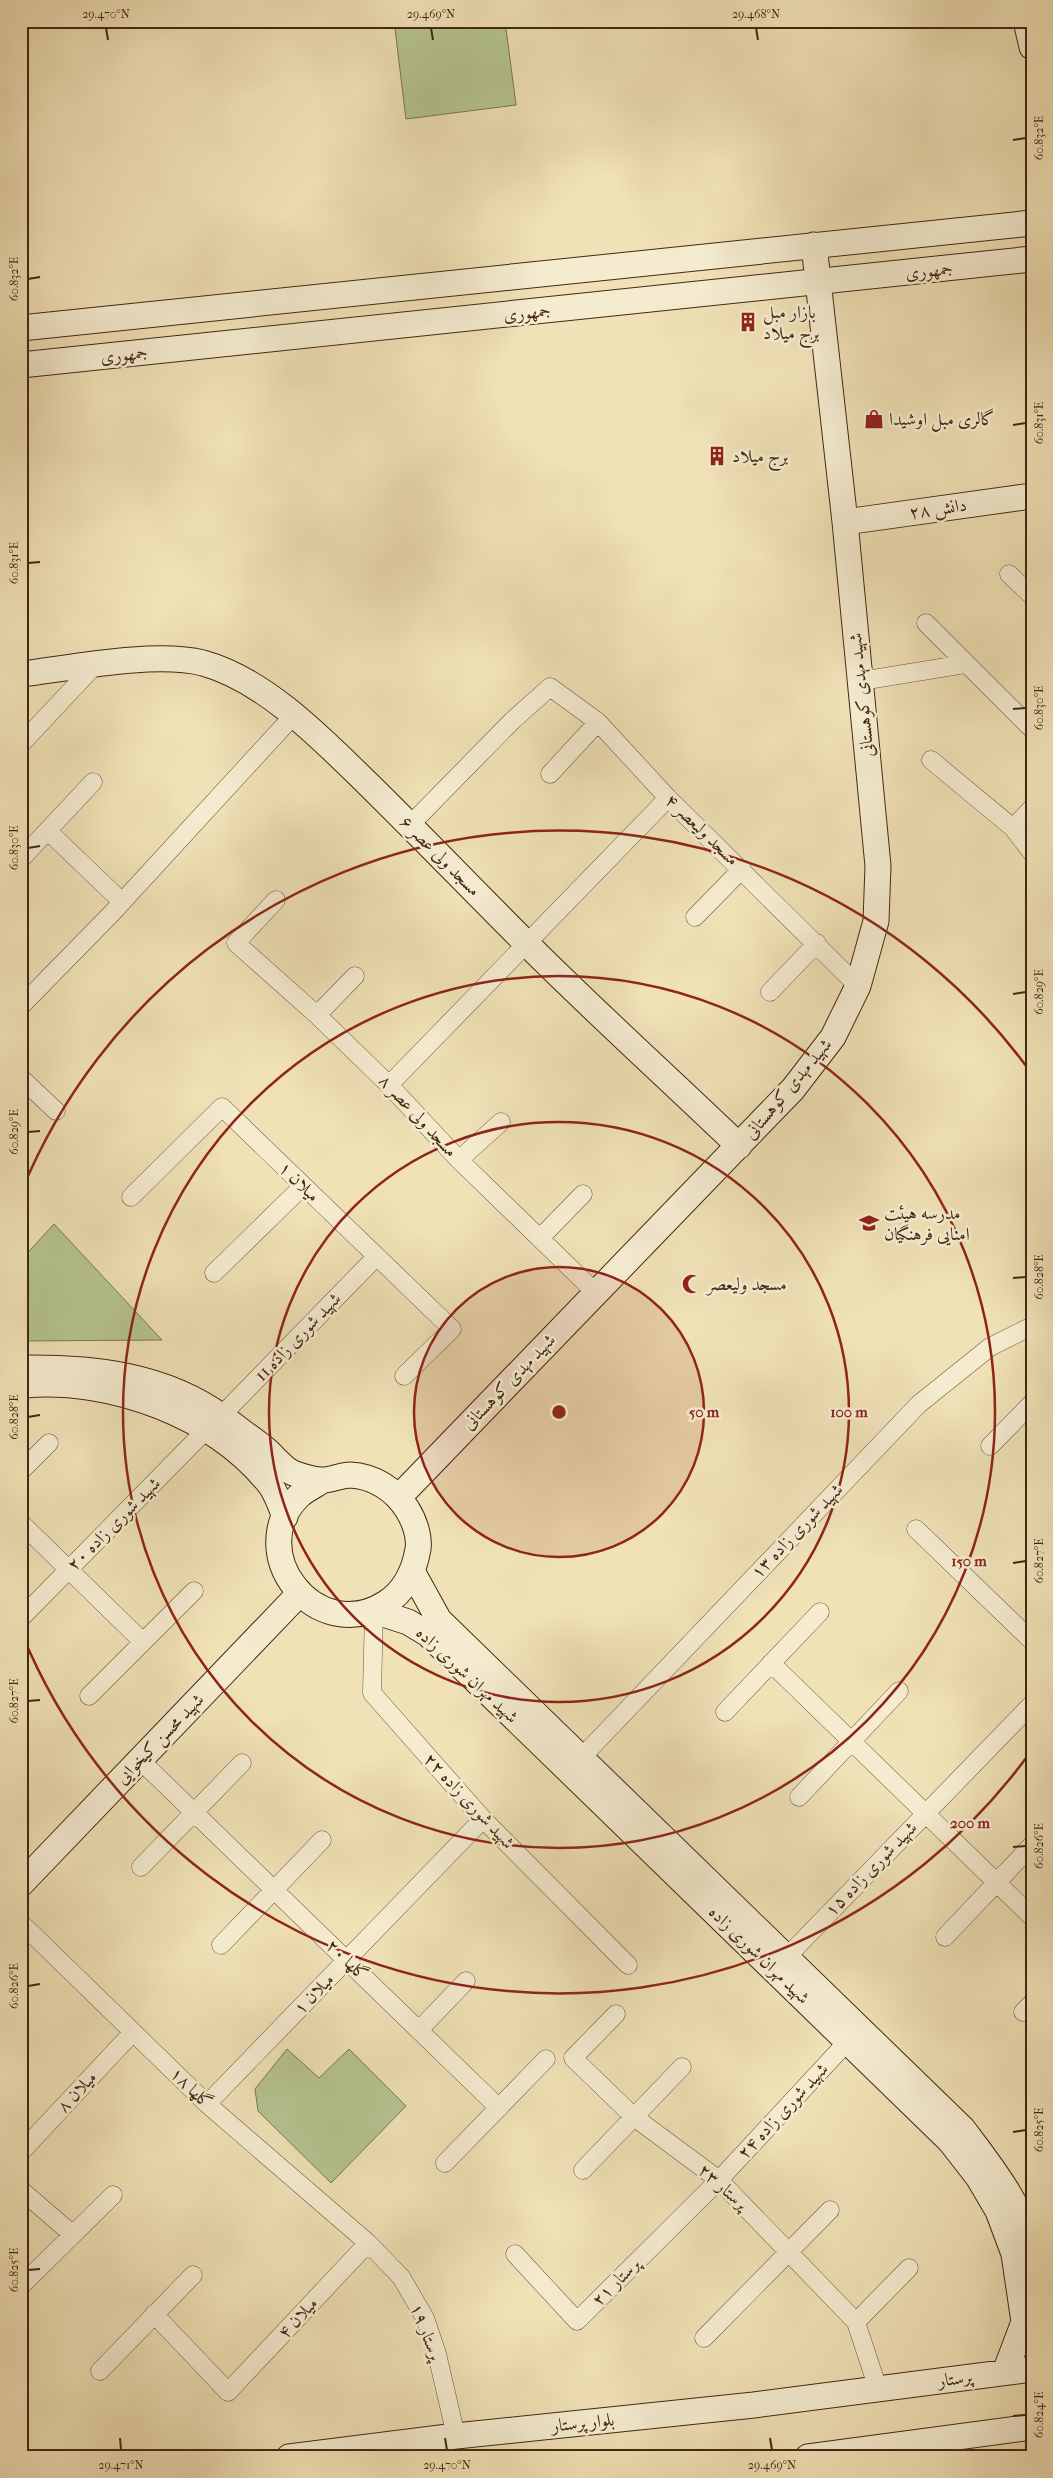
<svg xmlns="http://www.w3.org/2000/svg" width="1053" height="2478" font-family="'IM FELL French Canon',Amiri,serif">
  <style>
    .green { fill: #b5c491; stroke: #7c7652 }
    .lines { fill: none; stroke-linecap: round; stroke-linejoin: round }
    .street-casing { stroke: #6e563b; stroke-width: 19 }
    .secondary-casing { stroke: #432712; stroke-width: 27 }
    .street { stroke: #f5ecd0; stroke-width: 18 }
    .secondary { stroke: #f5ecd0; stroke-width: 25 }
    .ticks { fill: none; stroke: #432712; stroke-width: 2 }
    .ring { fill: none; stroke: #8f2418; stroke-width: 2.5 }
    .labels { text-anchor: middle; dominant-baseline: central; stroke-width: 5; stroke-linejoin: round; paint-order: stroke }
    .street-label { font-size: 18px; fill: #432712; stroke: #f5ecd0 }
    .poi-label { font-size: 18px; fill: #432712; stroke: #f5ecd0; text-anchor: start }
    .centre { fill: #8f2418; stroke: #f5ecd0; stroke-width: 2.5 }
    .ring-label { font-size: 15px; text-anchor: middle; font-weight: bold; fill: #8f2418; stroke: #f5ecd0; stroke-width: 5; stroke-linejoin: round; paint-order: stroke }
    .neatline { fill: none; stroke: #432712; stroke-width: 2 }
    .ticks-label { font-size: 12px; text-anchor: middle; fill: #432712 }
  </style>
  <rect width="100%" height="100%" fill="#f0e1b6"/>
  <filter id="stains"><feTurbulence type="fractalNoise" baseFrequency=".004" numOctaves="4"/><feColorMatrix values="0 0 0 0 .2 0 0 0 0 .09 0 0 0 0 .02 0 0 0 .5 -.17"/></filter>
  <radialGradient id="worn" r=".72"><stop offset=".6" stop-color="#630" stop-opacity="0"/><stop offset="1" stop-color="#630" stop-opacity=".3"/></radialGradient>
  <!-- green -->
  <path class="green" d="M394,21H505L516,105L406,119Z
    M54,1224L162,1340L21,1341V1260Z
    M287,2049L319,2078L349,2049L406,2106L331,2183L258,2111L255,2089Z"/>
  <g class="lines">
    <defs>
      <path id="street" d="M1009,574L1032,596
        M926,623L1032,729
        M861,681L965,664
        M21,744L95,665
        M931,760L1013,828L1032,853
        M550,774L598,722L668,798L858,986
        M410,825L512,721L550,687L598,722
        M1013,828L1032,808
        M48,831L120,900
        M21,859L93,782
        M276,900L236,943L317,1015L389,1085L459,1160L596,1293
        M695,917L742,869
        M770,992L817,943
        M21,1006L113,912L293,716
        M317,1015L355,976
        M21,1078L56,1111
        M389,1085L668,798
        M459,1160L501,1122
        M131,1197L222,1107L452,1329L404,1376
        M540,1238L583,1194
        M214,1273L303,1186
        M221,1416L376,1257
        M990,1446L1032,1403
        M21,1471L49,1443
        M21,1523L143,1642
        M916,1529L1032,1641
        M374,1611L372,1693L483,1819L628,1965
        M21,1618L206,1430
        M771,1663L1032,1917
        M89,1696L194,1591
        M725,1712L820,1612
        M581,1758L919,1404L990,1347L1032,1326
        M140,1760L499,2108
        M799,1797L899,1691
        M141,1867L242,1763
        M21,1923L207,2104L368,2243L401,2277L425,2318L437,2354L456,2436
        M945,1937L1032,1845
        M221,1945L322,1840
        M778,1966L1032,1704
        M1023,2012L1032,2003
        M616,2014L573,2058L634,2117L719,2180L856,2322L878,2389
        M419,2030L466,1981
        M207,2104L483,1819
        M21,2152L133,2032
        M445,2163L546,2059
        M583,2170L682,2067
        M21,2190L72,2234
        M515,2254L577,2321L719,2180L848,2041
        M21,2286L113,2195
        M154,2314L228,2392L368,2243
        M856,2322L909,2268
        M704,2338L830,2210
        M100,2371L193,2275"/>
      <path id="secondary" d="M1026,21L1032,47
        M21,328L1032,223
        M21,365L1032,259
        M845,522L1032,496
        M21,674C71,668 155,651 203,663C265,680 322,739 367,783C420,835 472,889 525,942C594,1011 668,1078 739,1146
        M21,1368C92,1367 164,1374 224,1418C237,1428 251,1438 264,1448C273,1455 283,1469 293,1473C301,1476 315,1480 323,1480C332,1480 341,1475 350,1475C374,1476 395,1490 407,1509C414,1520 420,1536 418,1549C414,1572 405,1591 386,1603C316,1648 241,1550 300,1495C307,1489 316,1485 323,1480
        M24,1385C111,1377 216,1416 271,1486C277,1495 281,1507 285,1517
        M399,1497L793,1089L833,1037L858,986L876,921L878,866L845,522L814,245
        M413,1573L439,1620L963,2129C990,2165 1025,2208 1032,2253
        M374,1611L408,1622L428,1634L950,2141L978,2177L998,2211L1014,2254L1024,2322L1005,2372
        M21,1884L299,1594
        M289,2457L456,2436L754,2405L1032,2369
        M808,2457L1032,2427"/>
    </defs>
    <!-- street casing -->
    <use href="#street" class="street-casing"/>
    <!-- secondary casing -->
    <use href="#secondary" class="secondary-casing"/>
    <!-- street -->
    <use href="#street" class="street"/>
    <!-- secondary -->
    <use href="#secondary" class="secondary"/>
  </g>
  <!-- ticks -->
  <path class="ticks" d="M106,28L108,40M431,28L433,40M756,28L758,40M1013,140L1026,138M28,279L40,277M1013,425L1026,423M28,563L40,562M1013,709L1026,708M28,848L40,846M1013,994L1026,992M28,1132L40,1131M1013,1278L1026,1277M28,1417L40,1415M1013,1563L1026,1561M28,1701L40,1700M1013,1847L1026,1846M28,1986L40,1984M1013,2132L1026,2130M28,2270L40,2269M1013,2416L1026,2415M120,2438L121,2450M445,2438L447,2450M770,2438L772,2450"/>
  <!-- distance rings -->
  <circle cx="559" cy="1412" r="145" fill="#8f2418" fill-opacity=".12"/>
  <g class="ring">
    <circle cx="559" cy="1412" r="145"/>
    <circle cx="559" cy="1412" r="290"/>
    <circle cx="559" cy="1412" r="436"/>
    <path d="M1029 1754A581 581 0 0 1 22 1634M22 1190A581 581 0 0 1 1029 1070"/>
  </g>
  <!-- icons -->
  <defs>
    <symbol id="building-bare" viewBox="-9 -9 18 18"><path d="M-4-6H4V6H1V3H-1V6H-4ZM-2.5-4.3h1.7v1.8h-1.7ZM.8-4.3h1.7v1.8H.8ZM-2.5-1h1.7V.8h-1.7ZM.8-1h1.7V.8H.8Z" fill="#8f2418" stroke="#f5ecd0" stroke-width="2.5" paint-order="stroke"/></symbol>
    <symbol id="shop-bare" viewBox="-9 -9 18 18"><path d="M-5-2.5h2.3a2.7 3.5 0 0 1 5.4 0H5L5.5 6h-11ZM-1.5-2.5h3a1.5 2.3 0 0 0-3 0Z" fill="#8f2418" stroke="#f5ecd0" stroke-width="2.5" paint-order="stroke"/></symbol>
    <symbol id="school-bare" viewBox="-9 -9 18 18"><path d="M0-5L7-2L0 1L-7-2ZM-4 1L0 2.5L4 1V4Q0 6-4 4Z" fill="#8f2418" stroke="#f5ecd0" stroke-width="2.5" paint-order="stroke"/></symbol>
    <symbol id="mosque-bare" viewBox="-9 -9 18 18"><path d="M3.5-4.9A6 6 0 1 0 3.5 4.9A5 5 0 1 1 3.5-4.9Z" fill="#8f2418" stroke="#f5ecd0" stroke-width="2.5" paint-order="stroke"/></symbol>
  </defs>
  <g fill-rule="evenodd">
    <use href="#building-bare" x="734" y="308" width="28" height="28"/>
    <use href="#shop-bare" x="860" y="405" width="28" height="28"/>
    <use href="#building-bare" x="703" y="442" width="28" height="28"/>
    <use href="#school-bare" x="855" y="1209" width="28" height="28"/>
    <use href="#mosque-bare" x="678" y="1270" width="28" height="28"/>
  </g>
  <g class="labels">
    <!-- street labels -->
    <g class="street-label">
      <text transform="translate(929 271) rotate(-6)">جمهوری</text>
      <text transform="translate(527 313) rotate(-6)">جمهوری</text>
      <text transform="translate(124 355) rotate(-6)">جمهوری</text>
      <text transform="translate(938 509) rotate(-8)">دانش ۲۸</text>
      <text transform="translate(862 695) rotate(-96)">شهید مهدی کوهستانی</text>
      <text transform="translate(702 830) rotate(44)">مسجد ولیعصر ۴</text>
      <text transform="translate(440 856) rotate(45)">مسجد ولی عصر ۶</text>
      <text transform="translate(788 1089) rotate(-50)">شهید مهدی کوهستانی</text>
      <text transform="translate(418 1116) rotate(47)">مسجد ولی عصر ۸</text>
      <text transform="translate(299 1182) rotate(44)">میلان ۱</text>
      <text transform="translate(298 1337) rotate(-46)">شهید شوری زاده 11</text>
      <text transform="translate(509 1382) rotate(-46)">شهید مهدی کوهستانی</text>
      <text transform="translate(114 1524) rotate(-45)">شهید شوری زاده ۲۰</text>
      <text transform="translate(797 1531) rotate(-46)">شهید شوری زاده ۱۳</text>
      <text transform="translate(467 1675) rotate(43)">شهید مهران شوری زاده</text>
      <text transform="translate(160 1739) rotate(-46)">شهید محسن کیخوایی</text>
      <text transform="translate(469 1801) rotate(47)">شهید شوری زاده ۲۲</text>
      <text transform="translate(871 1869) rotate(-46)">شهید شوری زاده ۱۵</text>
      <text transform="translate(759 1955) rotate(44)">شهید مهران شوری زاده</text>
      <text transform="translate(347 1960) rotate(44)">گلها ۲۰</text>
      <text transform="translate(314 1994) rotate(-46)">میلان ۱</text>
      <text transform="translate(191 2088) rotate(44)">گلها ۱۸</text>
      <text transform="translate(77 2092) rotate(-47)">میلان ۸</text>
      <text transform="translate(783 2111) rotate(-47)">شهید شوری زاده ۲۴</text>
      <text transform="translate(723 2187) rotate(42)">پرستار ۲۳</text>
      <text transform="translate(616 2282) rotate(-45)">پرستار ۲۱</text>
      <text transform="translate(298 2318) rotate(-47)">میلان ۴</text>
      <text transform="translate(426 2332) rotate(69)">پرستار ۱۹</text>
      <text transform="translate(955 2379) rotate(-8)">پرستار</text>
      <text transform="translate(583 2423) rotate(-6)">بلوار پرستار</text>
    </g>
    <!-- poi labels -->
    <g class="poi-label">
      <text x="763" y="312">بازار مبل<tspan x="763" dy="21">برج میلاد</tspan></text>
      <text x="889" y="419">گالری مبل اوشیدا</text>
      <text x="732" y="456">برج میلاد</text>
      <text x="884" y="1213">مدرسه هیئت<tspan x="884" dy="21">امنایی فرهنگیان</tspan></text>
      <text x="707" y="1284">مسجد ولیعصر</text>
    </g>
  </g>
  <circle cx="559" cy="1412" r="8" class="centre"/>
  <g class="ring-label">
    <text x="704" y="1417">50 m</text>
    <text x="849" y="1417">100 m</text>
    <text x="969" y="1566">150 m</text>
    <text x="970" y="1828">200 m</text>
  </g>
  <!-- margin -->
  <rect width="1053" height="2478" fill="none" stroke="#f0e1b6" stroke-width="55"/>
  <rect x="28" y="28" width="998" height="2422" class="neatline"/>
  <g class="ticks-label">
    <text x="106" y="18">29.470°N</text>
    <text x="431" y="18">29.469°N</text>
    <text x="756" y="18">29.468°N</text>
    <text transform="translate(1039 138) rotate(-90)" y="4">60.832°E</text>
    <text transform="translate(14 279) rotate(-90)" y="4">60.832°E</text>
    <text transform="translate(1039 423) rotate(-90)" y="4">60.831°E</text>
    <text transform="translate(14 563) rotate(-90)" y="4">60.831°E</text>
    <text transform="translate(1039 708) rotate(-90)" y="4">60.830°E</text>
    <text transform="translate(14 848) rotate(-90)" y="4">60.830°E</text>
    <text transform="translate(1039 992) rotate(-90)" y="4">60.829°E</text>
    <text transform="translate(14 1132) rotate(-90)" y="4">60.829°E</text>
    <text transform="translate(1039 1277) rotate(-90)" y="4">60.828°E</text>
    <text transform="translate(14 1417) rotate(-90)" y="4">60.828°E</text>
    <text transform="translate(1039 1561) rotate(-90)" y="4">60.827°E</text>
    <text transform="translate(14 1701) rotate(-90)" y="4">60.827°E</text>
    <text transform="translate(1039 1846) rotate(-90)" y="4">60.826°E</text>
    <text transform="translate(14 1986) rotate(-90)" y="4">60.826°E</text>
    <text transform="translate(1039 2130) rotate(-90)" y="4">60.825°E</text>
    <text transform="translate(14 2270) rotate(-90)" y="4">60.825°E</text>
    <text transform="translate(1039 2415) rotate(-90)" y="4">60.824°E</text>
    <text x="121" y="2469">29.471°N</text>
    <text x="447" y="2469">29.470°N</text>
    <text x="772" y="2469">29.469°N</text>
  </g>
  <rect width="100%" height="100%" filter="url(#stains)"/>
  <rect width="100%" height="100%" fill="url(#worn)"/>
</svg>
